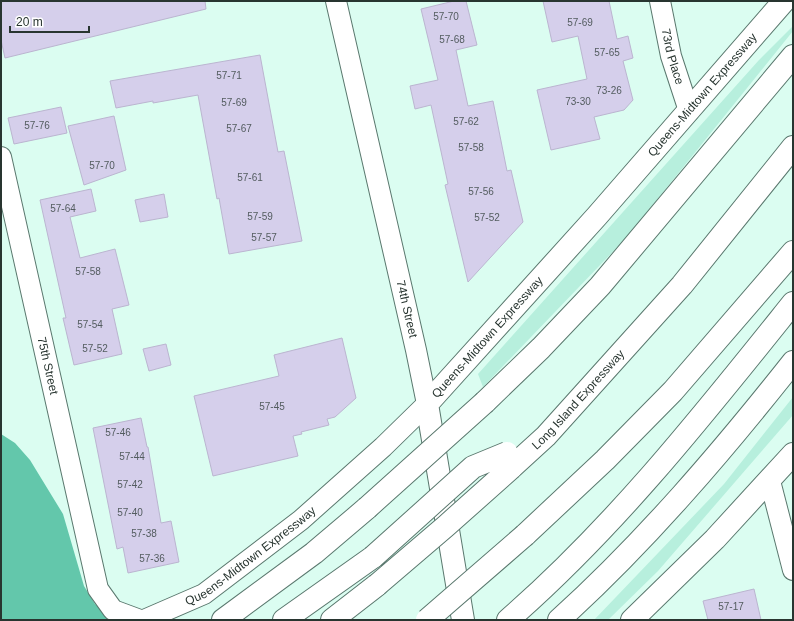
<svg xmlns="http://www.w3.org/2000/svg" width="794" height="621" font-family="Arial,sans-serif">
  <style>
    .green { fill: #b7efdd }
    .forest { fill: #63c7ab }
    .building { fill: #d5cfeb; stroke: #bbb5d0 }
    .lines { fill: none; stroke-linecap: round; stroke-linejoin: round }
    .street-casing { stroke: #5a786e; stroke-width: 22 }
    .secondary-casing { stroke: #5a786e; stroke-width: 24 }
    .highway-casing { stroke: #5a786e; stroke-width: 24 }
    .street { stroke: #fff; stroke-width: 20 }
    .secondary { stroke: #fff; stroke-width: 22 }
    .highway { stroke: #fff; stroke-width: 22 }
    .highway-bridge-casing { stroke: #5a786e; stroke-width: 24; stroke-linecap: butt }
    .highway-bridge { stroke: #fff; stroke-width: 22 }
    .labels { text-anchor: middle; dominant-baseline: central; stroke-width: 4; stroke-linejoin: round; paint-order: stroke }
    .number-label { font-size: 10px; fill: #535c5f }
    .street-label { font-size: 12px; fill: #283530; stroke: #fff }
  </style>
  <rect width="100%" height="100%" fill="#dbfdf1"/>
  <!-- green -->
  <path class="green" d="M793,26V31L626,238L483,387L478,374L759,60Z
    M793,397V415L658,571L608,620H594L724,484Z"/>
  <!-- forest -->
  <path class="forest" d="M1,434L15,443L30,460L63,514L84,586L95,604L114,620H1Z"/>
  <!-- building -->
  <path class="building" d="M1,1H205L206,9L5,58L1,40Z
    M454,1H466L477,45L456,50L468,106L493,101L507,171L511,170L523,222L468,282L445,185L448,184L431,105L415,109L410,86L438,80L421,9Z
    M543,1H609L617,39L628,36L633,58L623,61L633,100L624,110L594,117L600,139L551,150L537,90L587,79L578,36L552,42Z
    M260,55L278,152L284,151L302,241L229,254L219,198L217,199L198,95L153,103V101L116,108L110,81Z
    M61,107L67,133L14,144L8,118Z
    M114,116L126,170L84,185L68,126Z
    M91,189L96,211L70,217L80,258L115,249L129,305L112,309L122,354L74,365L63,318H66L40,200Z
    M164,194L168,217L140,222L135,200Z
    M342,338L356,398L335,417L327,419L329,425L301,432L302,434L293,436L298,456L213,476L194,396L279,376L274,355Z
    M166,344L171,365L149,371L143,349Z
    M141,418L147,447H148L161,523L171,521L179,562L128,573L123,547L117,549L93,428Z
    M754,589L761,620H708L703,601Z"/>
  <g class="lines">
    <defs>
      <g id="street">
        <path id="s1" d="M660,1L671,56L689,111"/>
        <path id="s2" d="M1,157L98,589L113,610L140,620"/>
        <path d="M770,481L793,570"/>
        <path id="s3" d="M144,620L204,594L301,520L383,447L427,404L416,350L336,1"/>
      </g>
      <g id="secondary">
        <path id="s4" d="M463,620L427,404L597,216L784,1"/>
        <path d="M632,620L715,539L793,454"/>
      </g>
      <g id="highway">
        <path d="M485,402L541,348L600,286L793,56"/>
        <path id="s5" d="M511,468L546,436L682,285L793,147"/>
        <path d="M525,535L605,460L673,391L793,252"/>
        <path d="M223,620L314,553L367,508"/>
        <path d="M284,620L373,557"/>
        <path d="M332,620L377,585"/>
        <path d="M508,620C616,526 704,414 793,303"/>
        <path d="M559,620C645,542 721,453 793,362"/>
      </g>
    </defs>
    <!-- street casing -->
    <use href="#street" class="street-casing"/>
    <!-- secondary casing -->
    <use href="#secondary" class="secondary-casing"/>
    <!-- highway casing -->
    <use href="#highway" class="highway-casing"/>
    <!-- street -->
    <use href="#street" class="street"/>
    <!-- secondary -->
    <use href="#secondary" class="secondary"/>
    <!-- highway -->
    <use href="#highway" class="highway"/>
    <defs>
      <path id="highway-bridge" d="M367,508L485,402
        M373,557L473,467L507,453
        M377,585L446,526L511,468
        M427,620L525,535"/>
    </defs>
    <!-- highway-bridge casing -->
    <use href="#highway-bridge" class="highway-bridge-casing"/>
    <!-- highway-bridge -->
    <use href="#highway-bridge" class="highway-bridge"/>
  </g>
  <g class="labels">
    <!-- number labels -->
    <g class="number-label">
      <text x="446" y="16">57-70</text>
      <text x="580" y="22">57-69</text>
      <text x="452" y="39">57-68</text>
      <text x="607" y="52">57-65</text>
      <text x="229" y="75">57-71</text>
      <text x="609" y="90">73-26</text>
      <text x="578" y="101">73-30</text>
      <text x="234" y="102">57-69</text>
      <text x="466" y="121">57-62</text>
      <text x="37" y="125">57-76</text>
      <text x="239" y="128">57-67</text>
      <text x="471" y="147">57-58</text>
      <text x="102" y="165">57-70</text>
      <text x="250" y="177">57-61</text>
      <text x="481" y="191">57-56</text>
      <text x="63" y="208">57-64</text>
      <text x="260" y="216">57-59</text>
      <text x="487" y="217">57-52</text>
      <text x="264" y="237">57-57</text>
      <text x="88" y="271">57-58</text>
      <text x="90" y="324">57-54</text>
      <text x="95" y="348">57-52</text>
      <text x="272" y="406">57-45</text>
      <text x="118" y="432">57-46</text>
      <text x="132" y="456">57-44</text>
      <text x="130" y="484">57-42</text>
      <text x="130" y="512">57-40</text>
      <text x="144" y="533">57-38</text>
      <text x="152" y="558">57-36</text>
      <text x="731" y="606">57-17</text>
    </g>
    <!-- street labels -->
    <g class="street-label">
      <text stroke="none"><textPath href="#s1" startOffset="57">73rd Place</textPath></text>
      <text stroke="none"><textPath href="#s4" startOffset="633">Queens-Midtown Expressway</textPath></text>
      <text transform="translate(407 309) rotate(77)">74th Street</text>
      <text stroke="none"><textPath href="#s4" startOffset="309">Queens-Midtown Expressway</textPath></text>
      <text stroke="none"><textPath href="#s2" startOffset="214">75th Street</textPath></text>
      <text stroke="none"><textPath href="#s5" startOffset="96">Long Island Expressway</textPath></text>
      <text stroke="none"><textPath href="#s3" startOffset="125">Queens-Midtown Expressway</textPath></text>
    </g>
  </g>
  <!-- border -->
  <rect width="794" height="621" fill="none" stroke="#283530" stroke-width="4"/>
  <!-- scale -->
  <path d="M10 26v6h79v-6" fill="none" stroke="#283530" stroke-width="2"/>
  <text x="16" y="26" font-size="12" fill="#283530" stroke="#ffffff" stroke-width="3" paint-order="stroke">20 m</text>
</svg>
